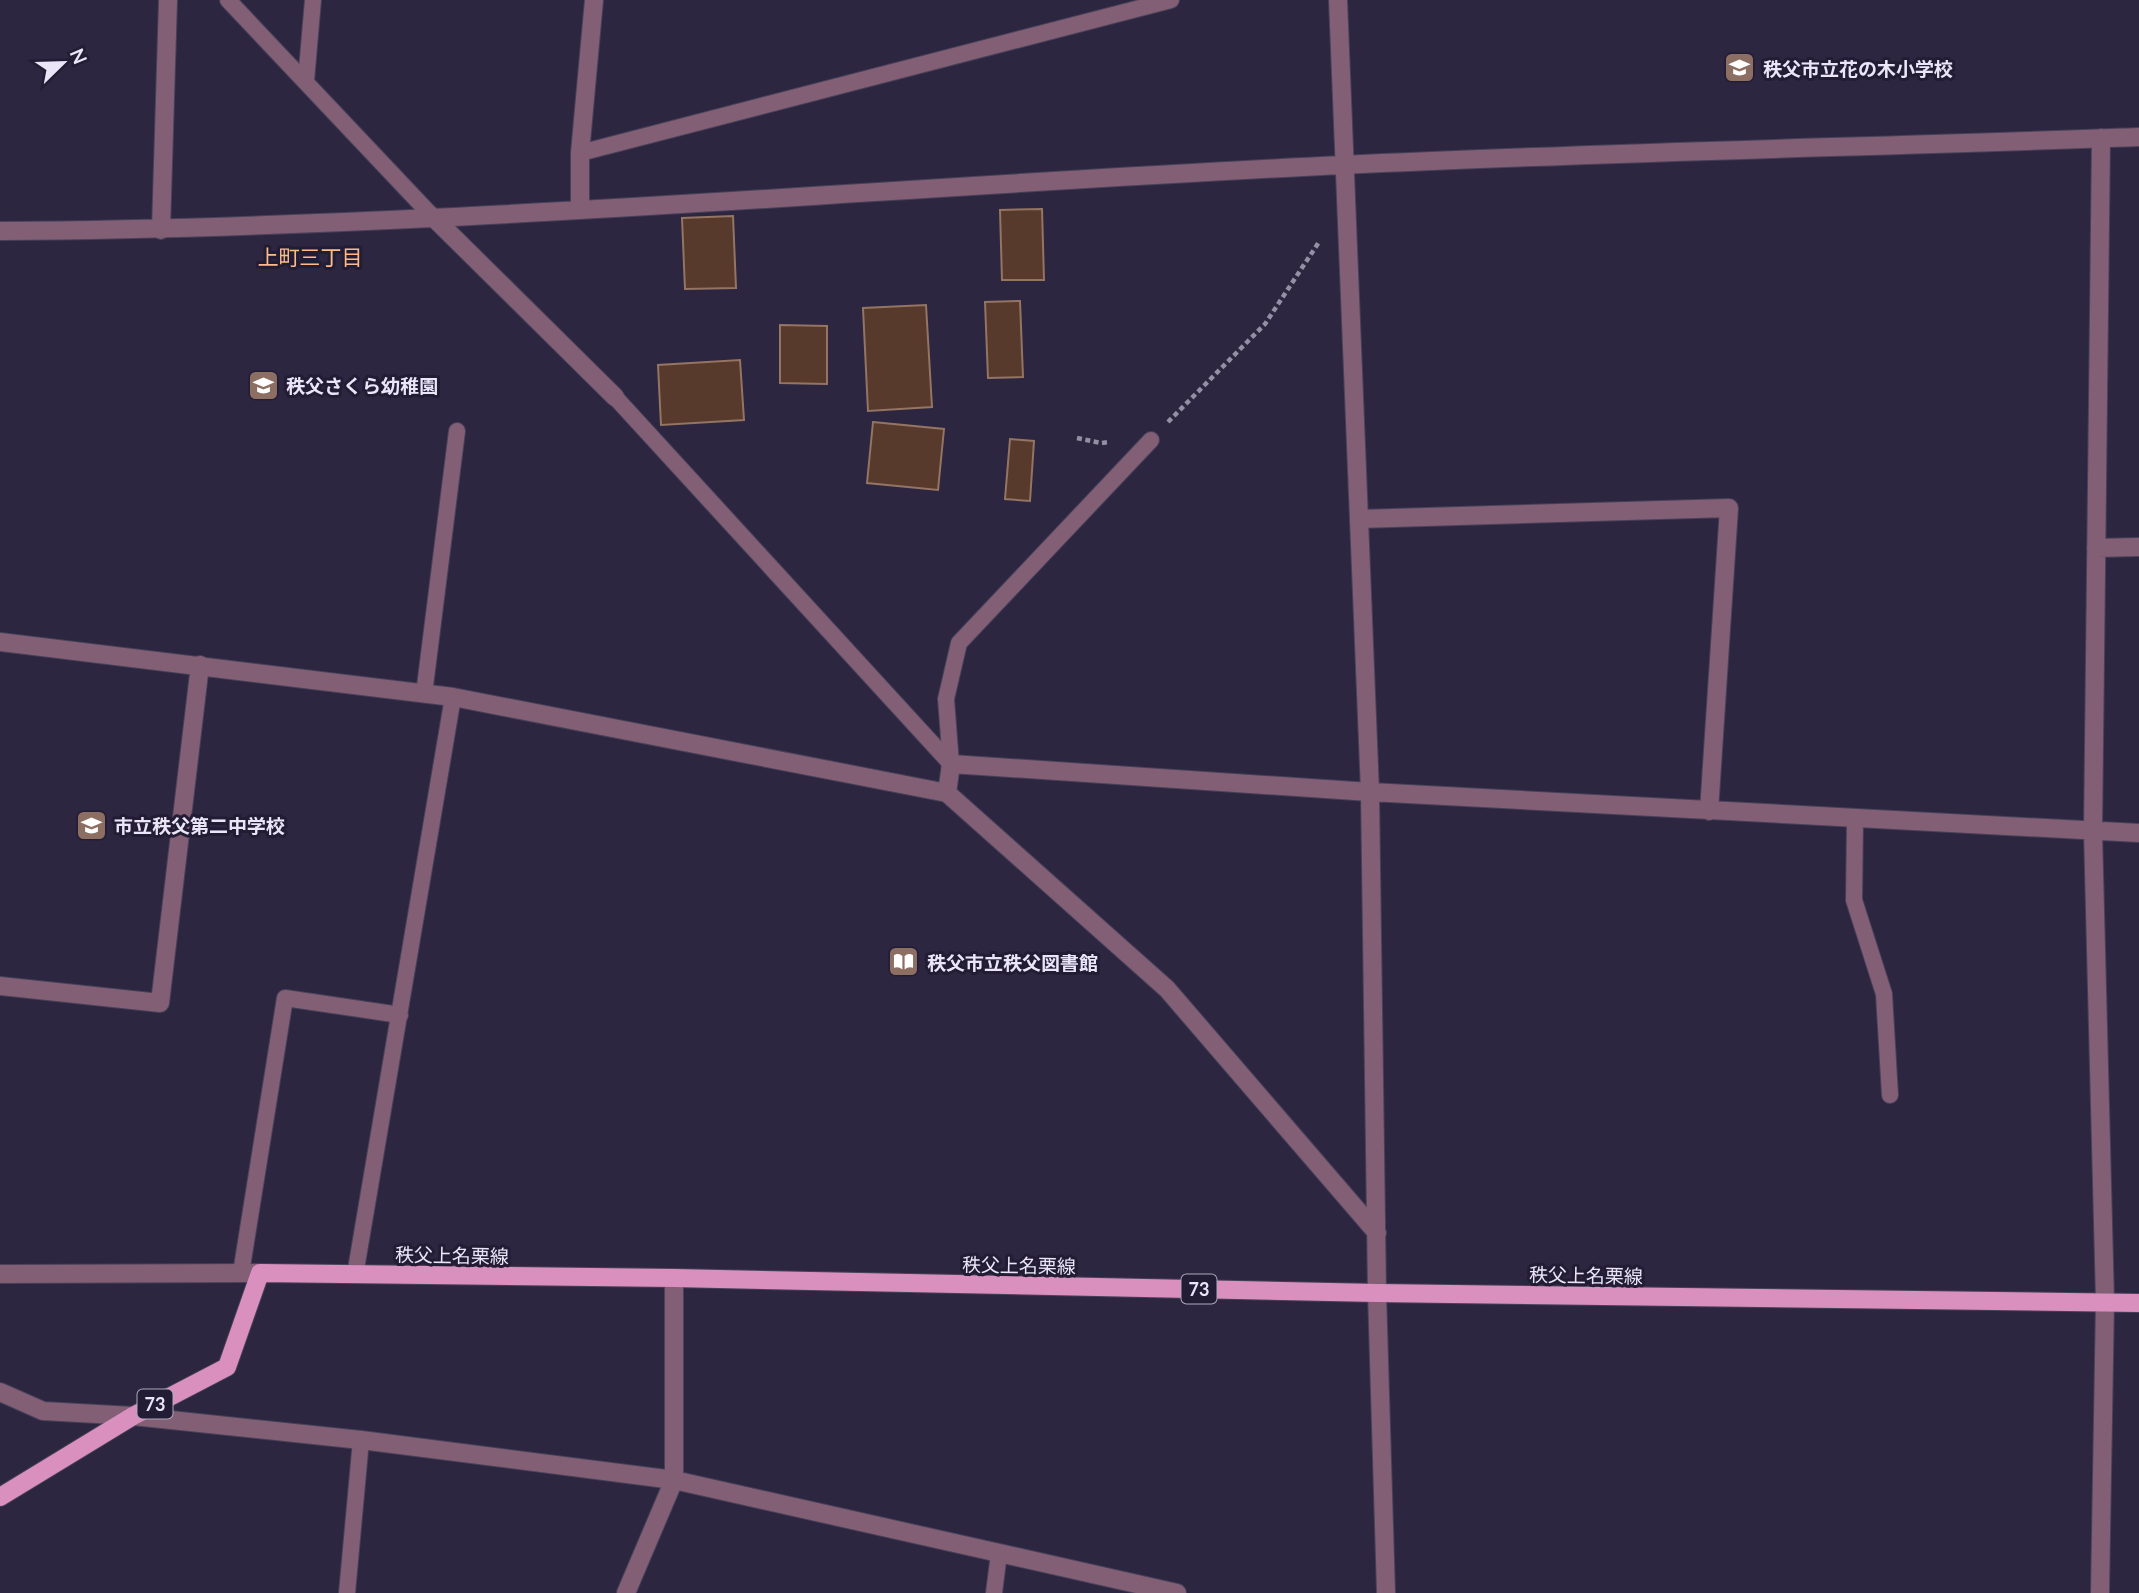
<svg xmlns="http://www.w3.org/2000/svg" width="2139" height="1593" font-family="Lato,'Noto Sans JP',sans-serif">
  <style>
    .building { fill: #573a2b; stroke: #947463; stroke-width: 2 }
    .lines { fill: none; stroke-linecap: round; stroke-linejoin: round }
    .service-casing { stroke: #47415a; stroke-width: 18 }
    .minor-casing { stroke: #47415a; stroke-width: 20 }
    .tertiary-casing { stroke: #47415a; stroke-width: 20 }
    .primary-casing { stroke: #47415a; stroke-width: 20 }
    .path { stroke: #948fa4; stroke-width: 4.5; stroke-dasharray: 5 3.5; stroke-linecap: butt }
    .service { stroke: #825f75; stroke-width: 16 }
    .minor { stroke: #825f75; stroke-width: 18 }
    .tertiary { stroke: #825f75; stroke-width: 18 }
    .primary { stroke: #da90bf; stroke-width: 18 }
    .labels { text-anchor: middle; dominant-baseline: central; stroke-width: 6; stroke-linejoin: round; paint-order: stroke }
    .shield { fill: #231c35; stroke: #aea9be; stroke-width: 2 }
    .shield-label { font-size: 18px; font-weight: bold; fill: #eae6f8 }
    .poi-label { font-size: 19px; font-weight: bold; fill: #eae6f8; stroke: #231c35; text-anchor: start }
    .street-label { font-size: 19px; fill: #eae6f8; stroke: #231c35 }
    .neighbourhood-label { font-size: 21px; fill: #fdbb8a; stroke: #231c35 }
  </style>
  <rect width="100%" height="100%" fill="#2d2640"/>
  <!-- building -->
  <path class="building" d="M1042,209L1044,280H1002L1000,210Z
    M733,216L736,288L685,289L682,218Z
    M1020,301L1023,377L988,378L985,302Z
    M926,305L932,407L868,411L863,308Z
    M780,325L827,326V384L780,383Z
    M740,360L744,420L661,425L658,365Z
    M873,422L944,429L938,490L867,483Z
    M1010,439L1034,441L1030,501L1005,499Z"/>
  <g class="lines">
    <defs>
      <path id="service" d="M228,0L432,216
        M306,81L313,0
        M580,153L1171,0
        M615,397L951,764
        M424,694L457,431
        M951,764L946,699L959,643L1151,440
        M1855,819L1854,900L1884,994L1890,1095
        M241,1273L285,998L400,1015
        M355,1275L453,697
        M347,1593L361,1440
        M994,1593L999,1553"/>
      <path id="minor" d="M1338,0L1370,792L1377,1293L1386,1593
        M580,209V153L594,0
        M432,216L615,397
        M161,230L168,0
        M0,231C448,228 896,186 1343,165C1608,152 1874,147 2139,137
        M1359,519L1729,508L1709,811
        M2096,548L2139,547
        M0,642L453,697L947,793L951,764L1370,792L2139,833
        M947,793L1167,989L1377,1233
        M0,986L160,1003L200,665
        M0,1392L43,1411L133,1416L361,1440L674,1480L1177,1593
        M2100,1593L2105,1301L2093,832L2101,138"/>
      <path id="tertiary" d="M0,1274L260,1273
        M626,1593L674,1480V1278"/>
      <path id="primary" d="M0,1497L133,1416L227,1367L260,1273L674,1278L1377,1293L2139,1303"/>
    </defs>
    <!-- service casing -->
    <use href="#service" class="service-casing"/>
    <!-- minor casing -->
    <use href="#minor" class="minor-casing"/>
    <!-- tertiary casing -->
    <use href="#tertiary" class="tertiary-casing"/>
    <!-- primary casing -->
    <use href="#primary" class="primary-casing"/>
    <!-- path -->
    <path class="path" d="M1168,422L1265,324L1319,242
      M1077,438L1101,443L1110,442"/>
    <!-- service -->
    <use href="#service" class="service"/>
    <!-- minor -->
    <use href="#minor" class="minor"/>
    <!-- tertiary -->
    <use href="#tertiary" class="tertiary"/>
    <!-- primary -->
    <use href="#primary" class="primary"/>
  </g>
  <!-- icons -->
  <defs>
    <symbol id="school-square" viewBox="-11 -11 22 22"><rect x="-9" y="-9" width="18" height="18" rx="4" fill="#8d6e63" stroke="#231c35"/><path d="M0-5L7-2L0 1L-7-2ZM-4 1L0 2.5L4 1V4Q0 6-4 4Z" fill="#fff"/></symbol>
    <symbol id="library-square" viewBox="-11 -11 22 22"><rect x="-9" y="-9" width="18" height="18" rx="4" fill="#8d6e63" stroke="#231c35"/><path d="M-6-4Q-3-5.5-.7-3.5V5Q-3 3-6 4ZM6-4Q3-5.5 .7-3.5V5Q3 3 6 4Z" fill="#fff"/></symbol>
  </defs>
  <g fill-rule="evenodd">
    <use href="#school-square" x="1722" y="50" width="35" height="35"/>
    <use href="#school-square" x="246" y="368" width="35" height="35"/>
    <use href="#school-square" x="74" y="808" width="35" height="35"/>
    <use href="#library-square" x="886" y="944" width="35" height="35"/>
  </g>
  <g class="labels">
    <!-- shield labels -->
    <g class="shield">
      <rect x="1181.5" y="1274.5" width="35" height="29" rx="5"/>
      <rect x="137.5" y="1389.5" width="35" height="29" rx="5"/>
    </g>
    <g class="shield-label">
      <text x="1199" y="1289">73</text>
      <text x="155" y="1404">73</text>
    </g>
    <!-- poi labels -->
    <g class="poi-label">
      <text x="1763" y="68">秩父市立花の木小学校</text>
      <text x="286" y="385">秩父さくら幼稚園</text>
      <text x="114" y="825">市立秩父第二中学校</text>
      <text x="927" y="962">秩父市立秩父図書館</text>
    </g>
    <!-- street labels -->
    <g class="street-label">
      <text transform="translate(452 1255) rotate(1)">秩父上名栗線</text>
      <text transform="translate(1019 1265) rotate(1)">秩父上名栗線</text>
      <text transform="translate(1586 1275) rotate(1)">秩父上名栗線</text>
    </g>
    <!-- neighbourhood labels -->
    <g class="neighbourhood-label">
      <text x="310" y="256">上町三丁目</text>
    </g>
  </g>
  <!-- north arrow -->
  <g transform="translate(63 63) rotate(67)" stroke="#231c35" stroke-width="5" paint-order="stroke">
  <path d="M0-5L12 26L0 18L-12 26Z" fill="#eae6f8"/>
  <text y="-10" font-size="19" font-weight="bold" text-anchor="middle" fill="#eae6f8">N</text>
  </g>
</svg>
